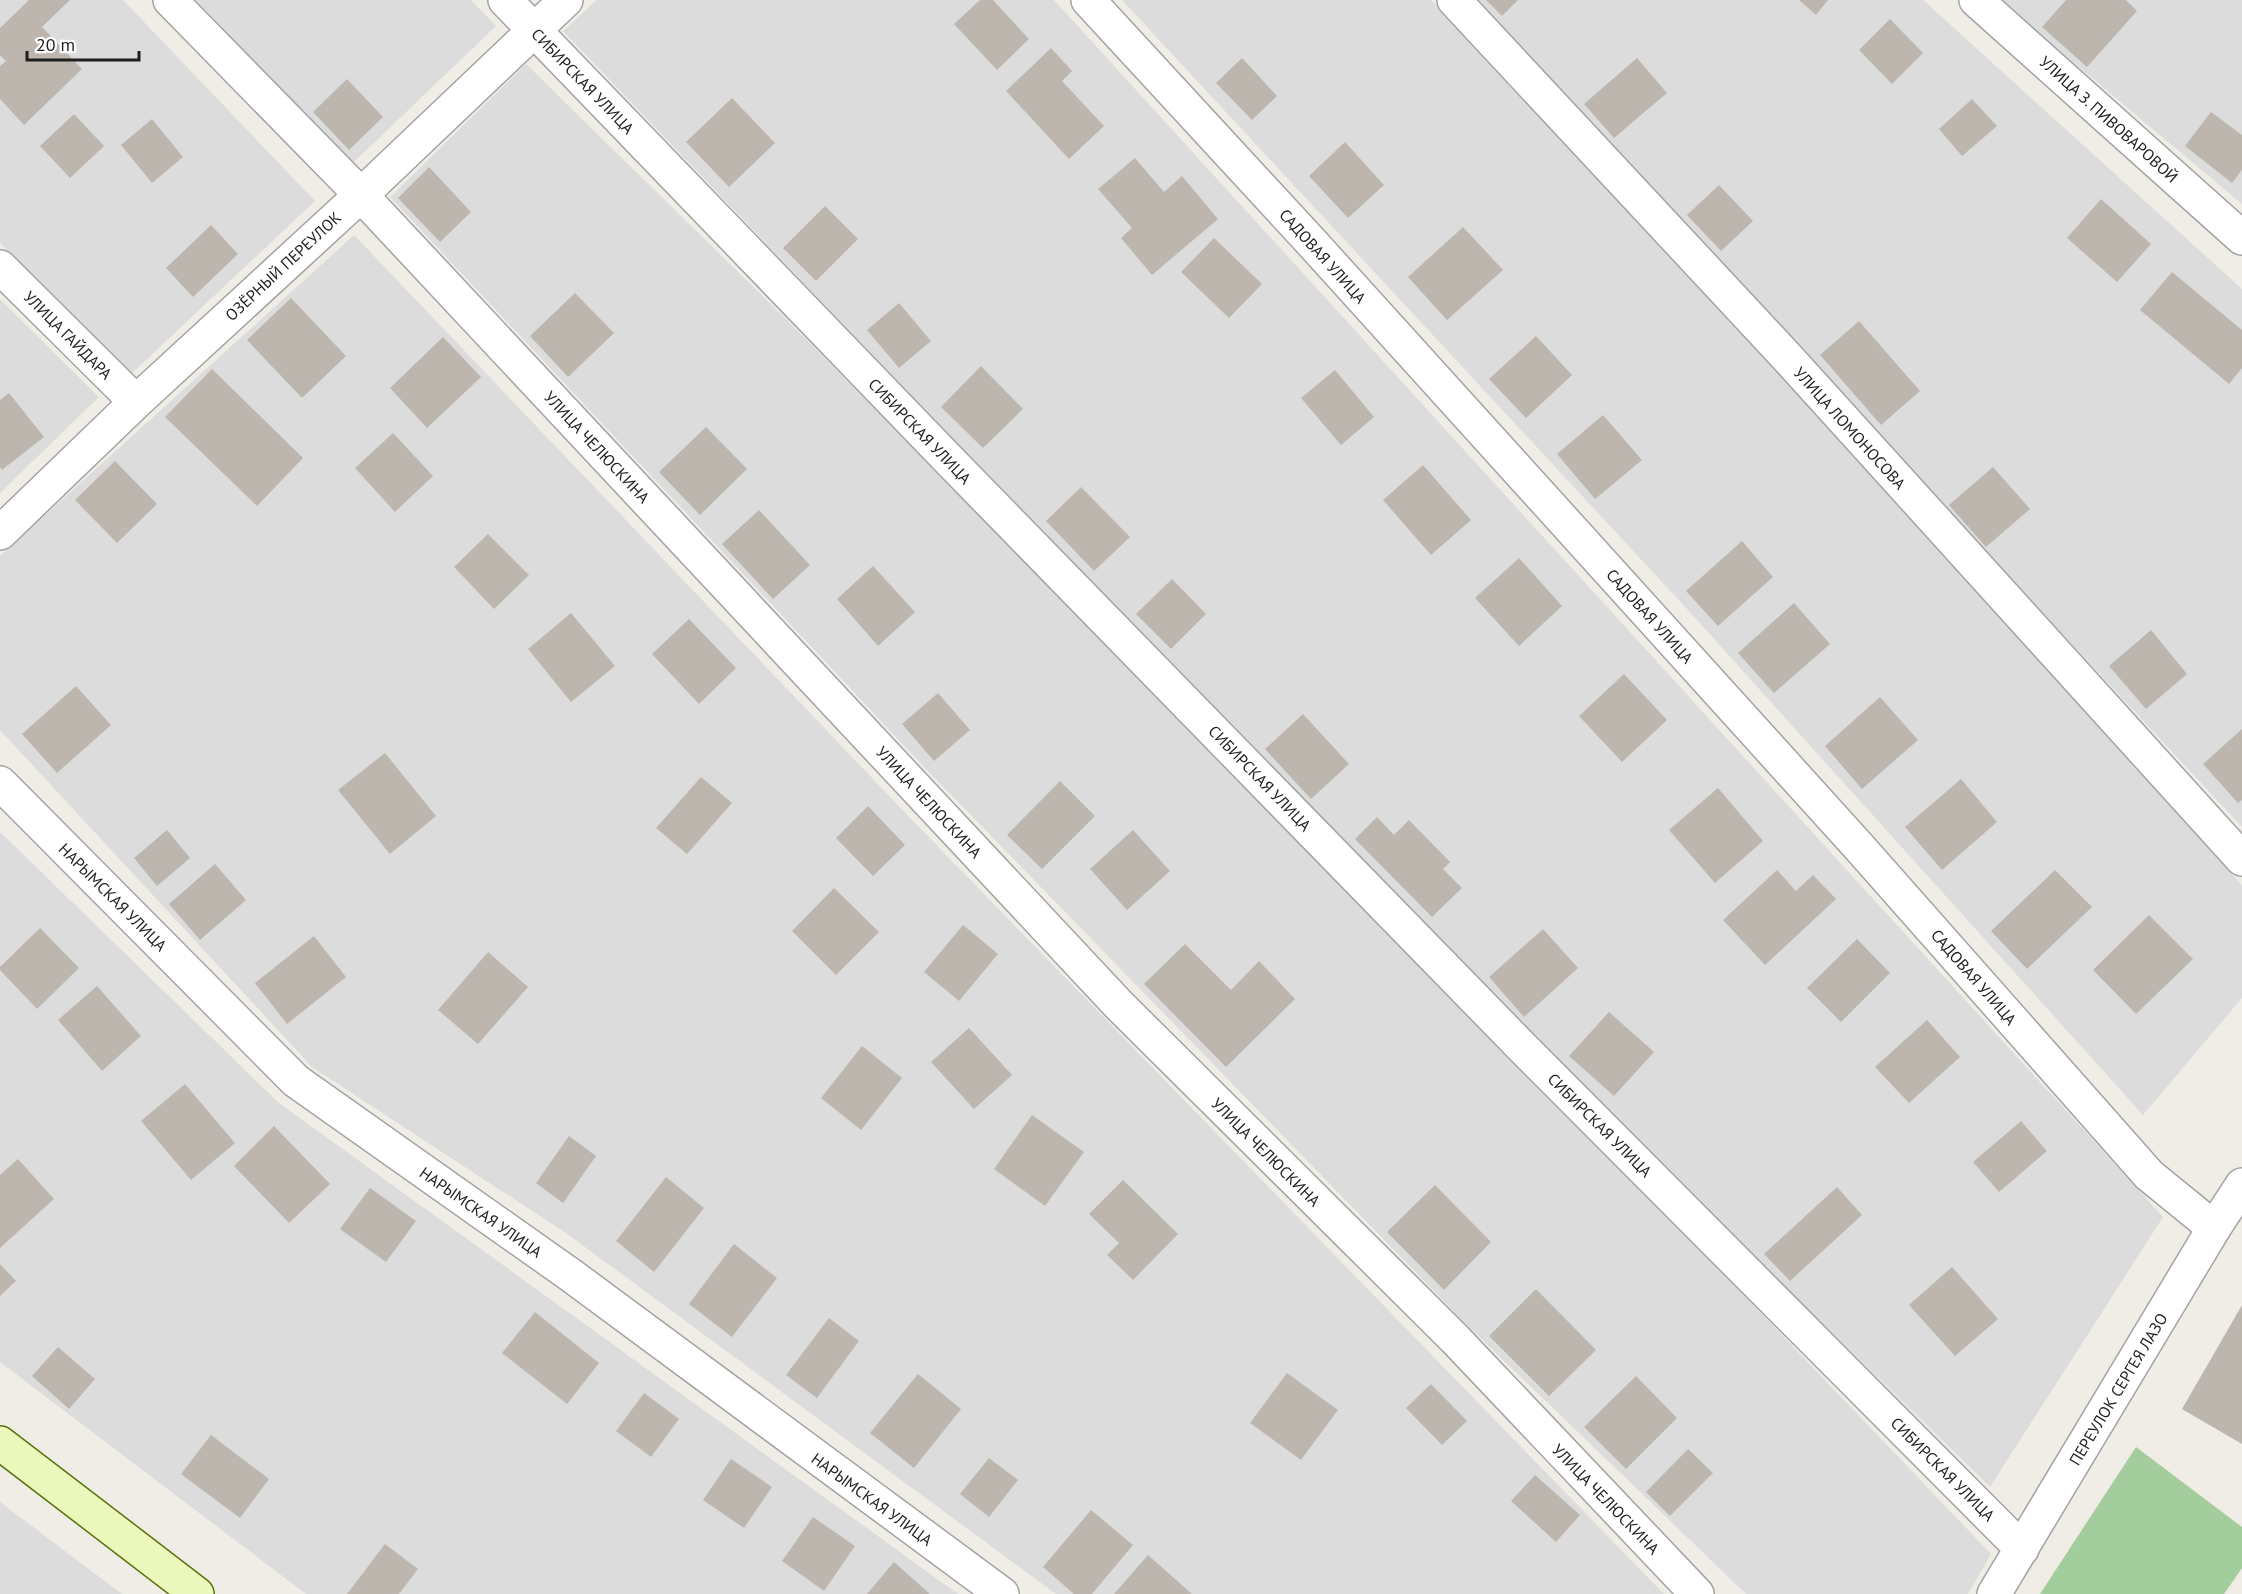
<svg xmlns="http://www.w3.org/2000/svg" width="2242" height="1594" font-family="'PT Sans',sans-serif">
  <style>
    .residential { fill: #dddcdc }
    .forest { fill: #a3cd9c }
    .building { fill: #bcb6af }
    .lines { fill: none; stroke-linecap: round; stroke-linejoin: round }
    .minor-casing { stroke: #a3a3a3; stroke-width: 36 }
    .tertiary-casing { stroke: #a3a3a3; stroke-width: 36 }
    .secondary-casing { stroke: #577209; stroke-width: 36 }
    .minor { stroke: #fff; stroke-width: 33 }
    .tertiary { stroke: #fff; stroke-width: 33 }
    .secondary { stroke: #ebf7bb; stroke-width: 33 }
    .labels { text-anchor: middle; dominant-baseline: central; stroke-width: 4.5; stroke-linejoin: round; paint-order: stroke }
    .street-label { font-size: 16px; fill: #1f1f1f; stroke: #fff }
  </style>
  <rect width="100%" height="100%" fill="#efede5"/>
  <!-- residential -->
  <path class="residential" d="M0,0H123L315,201L130,375L0,243Z
    M196,0H471L496,26L353,163Z
    M597,0H1054L2163,1217L1990,1487L1593,1098L1017,506L563,31Z
    M1122,0H1431L1729,315L2242,885V998L2143,1115L1688,610Z
    M1473,0H1923L2242,289V827Z
    M1999,0H2242V204Z
    M526,64L789,322L1610,1155L1991,1554L1968,1594H1746L1468,1326L924,767L390,197Z
    M354,235L915,823L1664,1594H1056L566,1233L312,1067L0,730V556Z
    M0,299L99,397L0,493Z
    M0,832L279,1103L958,1594H306L0,1362Z
    M0,1502L122,1594H0Z"/>
  <!-- forest -->
  <path class="forest" d="M2136,1447L2242,1527V1568L2224,1594H2040Z"/>
  <!-- building -->
  <path class="building" d="M29,0H70L42,27L82,69L24,125L0,99V66L6,61L0,55V28Z
    M980,0H993L1029,39L997,70L954,24Z
    M1486,0H1518L1502,16Z
    M1799,0H1828L1816,15Z
    M2066,0H2126L2137,11L2087,67L2042,27Z
    M1890,19L1923,53L1892,84L1859,50Z
    M1051,48L1072,71L1062,81L1104,126L1069,159L1006,91Z
    M1242,58L1277,96L1252,120L1216,83Z
    M1637,58L1667,93L1614,138L1584,104Z
    M347,79L383,117L349,150L313,112Z
    M732,98L775,143L729,187L686,142Z
    M1972,99L1997,126L1962,156L1939,129Z
    M2211,112L2242,135V170L2232,183L2185,146Z
    M74,114L104,146L70,178L40,146Z
    M152,119L183,157L152,183L121,145Z
    M1345,142L1384,185L1348,218L1309,176Z
    M1135,158L1164,192L1182,176L1218,219L1152,275L1121,238L1132,228L1098,189Z
    M429,167L471,212L440,242L398,198Z
    M1719,185L1753,221L1721,251L1687,215Z
    M2101,199L2151,244L2117,282L2067,238Z
    M825,206L858,239L816,281L783,248Z
    M211,225L238,254L193,297L166,268Z
    M1463,227L1503,270L1447,320L1408,277Z
    M1214,238L1262,284L1229,318L1181,272Z
    M2172,272L2242,330V368L2229,384L2140,310Z
    M575,293L614,333L568,377L530,336Z
    M291,298L346,356L302,398L247,340Z
    M899,303L931,341L899,368L867,330Z
    M1859,321L1920,391L1881,425L1820,355Z
    M1536,336L1572,375L1526,418L1489,379Z
    M443,337L481,377L427,428L390,388Z
    M981,366L1023,409L983,448L941,407Z
    M212,369L303,458L257,506L165,417Z
    M1335,370L1374,417L1341,445L1301,398Z
    M9,393L44,437L2,470L0,467V400Z
    M1603,415L1642,460L1595,499L1557,454Z
    M706,427L747,469L700,515L659,472Z
    M393,433L433,476L395,512L355,468Z
    M115,461L157,504L117,543L75,500Z
    M1423,465L1471,520L1431,555L1383,500Z
    M1993,467L2030,509L1986,547L1949,505Z
    M1081,487L1130,537L1094,571L1046,521Z
    M759,510L810,565L773,599L722,544Z
    M488,534L529,575L494,609L454,567Z
    M1742,541L1773,577L1718,626L1686,591Z
    M1519,558L1562,606L1519,646L1475,598Z
    M873,566L915,612L878,646L837,599Z
    M1172,579L1206,614L1171,649L1136,614Z
    M1794,603L1830,644L1774,693L1738,653Z
    M571,613L615,666L571,702L528,649Z
    M689,619L736,668L699,704L652,654Z
    M2151,630L2187,674L2146,709L2109,666Z
    M1624,674L1667,720L1622,762L1579,716Z
    M76,686L111,725L57,773L22,734Z
    M938,693L970,730L934,761L902,724Z
    M1880,697L1918,740L1862,789L1825,746Z
    M1303,714L1349,764L1311,799L1265,749Z
    M2242,729V800L2238,803L2203,764Z
    M385,753L436,816L390,854L338,790Z
    M701,777L732,803L687,854L656,828Z
    M1961,779L1997,822L1942,870L1905,827Z
    M1060,781L1095,816L1042,869L1007,835Z
    M1718,788L1763,841L1715,883L1669,830Z
    M868,806L905,845L873,876L836,838Z
    M1377,817L1394,835L1409,820L1450,862L1443,869L1462,888L1432,917L1355,839Z
    M167,830L190,858L157,886L134,858Z
    M1133,830L1170,871L1127,910L1090,869Z
    M215,864L246,900L200,940L169,904Z
    M1777,870L1796,891L1813,875L1836,899L1765,965L1723,920Z
    M2055,870L2092,907L2027,969L1991,931Z
    M834,888L879,932L836,975L792,931Z
    M2149,915L2193,959L2136,1014L2093,970Z
    M963,925L998,954L959,1001L924,972Z
    M40,928L79,968L37,1009L0,970V967Z
    M1543,929L1578,968L1524,1017L1489,977Z
    M314,936L346,977L287,1024L255,983Z
    M1857,939L1890,973L1841,1022L1807,988Z
    M1185,944L1231,990L1259,961L1295,999L1226,1067L1144,984Z
    M488,952L528,987L478,1044L438,1010Z
    M97,986L141,1036L102,1071L58,1020Z
    M1609,1012L1654,1052L1614,1096L1569,1056Z
    M1927,1020L1960,1057L1909,1103L1875,1067Z
    M969,1028L1012,1075L974,1109L931,1062Z
    M862,1046L902,1078L861,1130L821,1098Z
    M185,1084L235,1143L191,1180L141,1121Z
    M1032,1115L1084,1152L1045,1206L994,1169Z
    M2021,1121L2047,1151L1999,1192L1973,1162Z
    M274,1126L330,1184L289,1223L234,1166Z
    M569,1136L596,1156L563,1203L536,1183Z
    M18,1159L54,1199L0,1248V1175Z
    M666,1177L704,1208L654,1272L616,1241Z
    M1123,1180L1178,1234L1133,1280L1107,1255L1119,1243L1089,1214Z
    M1435,1185L1491,1242L1444,1290L1387,1232Z
    M1837,1187L1862,1215L1790,1281L1764,1254Z
    M370,1188L416,1221L386,1262L340,1229Z
    M734,1244L777,1278L732,1337L689,1304Z
    M0,1264L16,1281L0,1296Z
    M1952,1267L1998,1319L1955,1356L1909,1305Z
    M1536,1289L1596,1350L1549,1396L1489,1336Z
    M2242,1305V1444L2182,1409Z
    M535,1312L599,1363L567,1404L502,1353Z
    M829,1318L859,1341L817,1398L786,1375Z
    M58,1347L95,1379L69,1409L32,1376Z
    M1287,1373L1338,1410L1301,1460L1250,1423Z
    M918,1374L961,1409L914,1468L870,1433Z
    M1636,1376L1677,1418L1626,1469L1584,1427Z
    M1431,1384L1467,1421L1442,1445L1406,1408Z
    M644,1393L679,1419L651,1457L616,1431Z
    M211,1435L269,1479L240,1518L181,1474Z
    M1688,1449L1713,1473L1670,1516L1646,1492Z
    M989,1458L1018,1480L989,1517L960,1494Z
    M731,1459L772,1487L744,1528L703,1500Z
    M1535,1475L1580,1515L1556,1542L1511,1501Z
    M1091,1510L1133,1545L1092,1594H1074L1043,1567Z
    M813,1517L855,1546L824,1591L782,1561Z
    M385,1544L418,1569L399,1594H347Z
    M1148,1555L1192,1594H1114Z
    M894,1562L930,1594H867Z"/>
  <g class="lines">
    <defs>
      <path id="minor" d="M170,0L361,195L1118,1004L1455,1339L1697,1594
        M505,0L949,460L1520,1045L2022,1549
        M1088,0L1314,245L1860,848L2149,1175L2214,1228
        M1454,0L1785,355L2242,859
        M1976,0L2242,238
        M0,267L136,402
        M0,533L136,402L361,195L566,0
        M0,783L296,1081L572,1276L1002,1594"/>
      <path id="tertiary" d="M1994,1594L2214,1228L2242,1185"/>
      <path id="secondary" d="M0,1443L197,1594"/>
    </defs>
    <!-- minor casing -->
    <use href="#minor" class="minor-casing"/>
    <!-- tertiary casing -->
    <use href="#tertiary" class="tertiary-casing"/>
    <!-- secondary casing -->
    <use href="#secondary" class="secondary-casing"/>
    <!-- minor -->
    <use href="#minor" class="minor"/>
    <!-- tertiary -->
    <use href="#tertiary" class="tertiary"/>
    <!-- secondary -->
    <use href="#secondary" class="secondary"/>
  </g>
  <g class="labels">
    <!-- street labels -->
    <g class="street-label">
      <text transform="translate(583 81) rotate(46)">СИБИРСКАЯ УЛИЦА</text>
      <text transform="translate(2109 119) rotate(42)">УЛИЦА З. ПИВОВАРОВОЙ</text>
      <text transform="translate(1323 256) rotate(48)">САДОВАЯ УЛИЦА</text>
      <text transform="translate(283 266) rotate(-43)">ОЗЁРНЫЙ ПЕРЕУЛОК</text>
      <text transform="translate(68 335) rotate(45)">УЛИЦА ГАЙДАРА</text>
      <text transform="translate(1850 428) rotate(48)">УЛИЦА ЛОМОНОСОВА</text>
      <text transform="translate(920 431) rotate(46)">СИБИРСКАЯ УЛИЦА</text>
      <text transform="translate(597 447) rotate(47)">УЛИЦА ЧЕЛЮСКИНА</text>
      <text transform="translate(1650 616) rotate(48)">САДОВАЯ УЛИЦА</text>
      <text transform="translate(1260 778) rotate(46)">СИБИРСКАЯ УЛИЦА</text>
      <text transform="translate(929 802) rotate(47)">УЛИЦА ЧЕЛЮСКИНА</text>
      <text transform="translate(113 897) rotate(45)">НАРЫМСКАЯ УЛИЦА</text>
      <text transform="translate(1974 977) rotate(49)">САДОВАЯ УЛИЦА</text>
      <text transform="translate(1600 1125) rotate(45)">СИБИРСКАЯ УЛИЦА</text>
      <text transform="translate(1266 1152) rotate(45)">УЛИЦА ЧЕЛЮСКИНА</text>
      <text transform="translate(481 1212) rotate(35)">НАРЫМСКАЯ УЛИЦА</text>
      <text transform="translate(2118 1389) rotate(-59)">ПЕРЕУЛОК СЕРГЕЯ ЛАЗО</text>
      <text transform="translate(1943 1469) rotate(45)">СИБИРСКАЯ УЛИЦА</text>
      <text transform="translate(872 1499) rotate(36)">НАРЫМСКАЯ УЛИЦА</text>
      <text transform="translate(1606 1499) rotate(46)">УЛИЦА ЧЕЛЮСКИНА</text>
    </g>
  </g>
  <!-- scale -->
  <path d="M27 51v9h112v-9" fill="none" stroke="#1f1f1f" stroke-width="3"/>
  <text x="36" y="51" font-size="18" fill="#1f1f1f" stroke="#ffffff" stroke-width="4.5" paint-order="stroke">20 m</text>
</svg>
